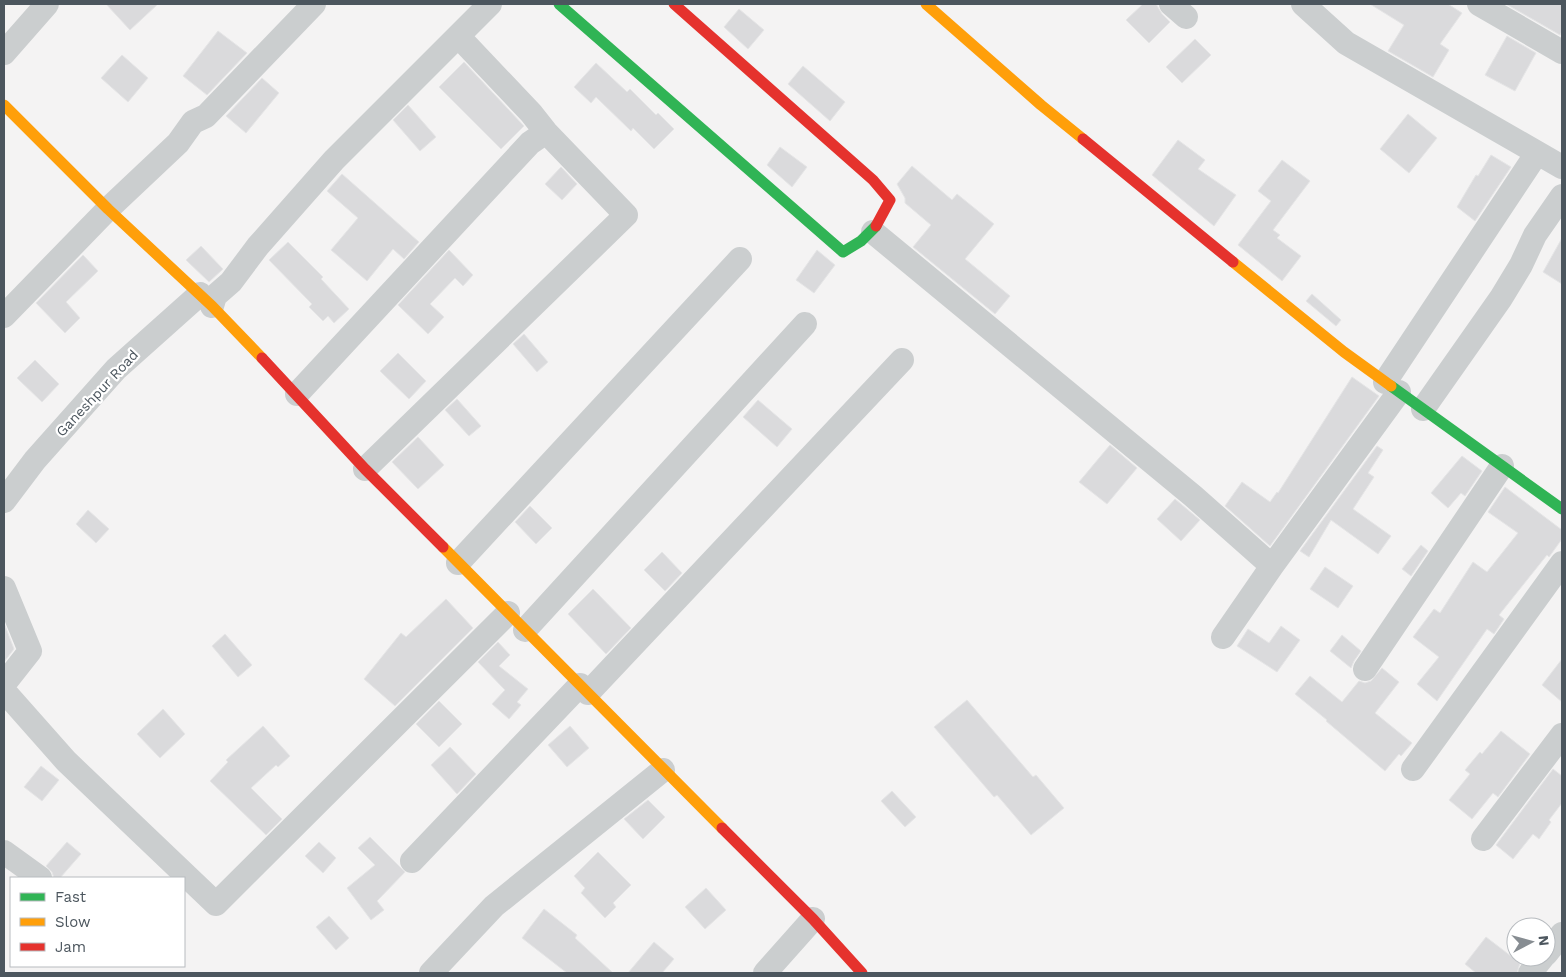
<svg xmlns="http://www.w3.org/2000/svg" width="1566" height="977" font-family="'Work Sans',sans-serif">
  <style>
    .building { fill: #dadadc; stroke: #e5e5e6 }
    .lines { fill: none; stroke-linecap: round; stroke-linejoin: round }
    .street { stroke: #cbcecf; stroke-width: 24 }
    .fast { stroke: #30b455; stroke-width: 11 }
    .slow { stroke: #ff9f0a; stroke-width: 11 }
    .jam { stroke: #e5322d; stroke-width: 11 }
    .labels { text-anchor: middle; dominant-baseline: central; stroke-width: 4.5; stroke-linejoin: round; paint-order: stroke }
    .street-label { font-size: 14px; fill: #4c565e; stroke: #fff }
  </style>
  <rect width="100%" height="100%" fill="#f4f3f3"/>
  <!-- building -->
  <path class="building" d="M106,4H158L130,30Z
    M1143,4H1156L1162,14L1170,22L1149,43L1126,20Z
    M1370,4H1448L1462,13L1440,44L1449,50L1433,77L1388,51L1404,25Z
    M1506,4H1562V31L1560,35Z
    M739,9L764,30L748,49L724,27Z
    M218,31L247,53L207,95L183,76Z
    M1507,36L1536,53L1515,91L1485,75Z
    M1195,39L1211,55L1182,83L1166,67Z
    M122,55L148,78L128,102L101,78Z
    M464,62L524,126L501,149L439,87Z
    M596,63L627,92L630,89L656,115L658,113L674,129L654,149L633,128L631,131L596,97L591,103L574,87Z
    M803,66L845,102L830,121L788,84Z
    M262,78L279,93L246,133L226,116Z
    M408,105L436,137L420,151L393,120Z
    M1408,114L1437,138L1409,173L1380,149Z
    M1178,140L1205,160L1198,169L1236,195L1214,226L1152,175Z
    M780,147L807,167L792,187L767,165Z
    M1491,155L1511,167L1475,221L1457,207L1476,175L1478,176Z
    M1282,160L1310,181L1273,230L1280,235L1277,238L1301,256L1282,281L1238,245L1271,201L1258,191Z
    M912,166L952,200L957,194L994,224L965,259L1010,296L995,314L913,247L931,225L905,203V198L897,184Z
    M561,167L577,184L562,200L545,184Z
    M342,174L419,242L404,259L393,249L367,281L331,250L358,218L327,191Z
    M1562,238V284L1543,272Z
    M288,242L323,277L321,279L349,309L334,323L328,316L323,321L309,307L312,304L269,260Z
    M201,246L223,269L209,282L186,260Z
    M449,250L473,275L463,286L455,278L430,304L444,317L428,334L398,305Z
    M817,250L835,265L814,293L796,280Z
    M83,255L98,271L66,302L80,318L65,333L36,303Z
    M1312,294L1341,320L1336,326L1306,301Z
    M524,334L548,362L537,372L513,344Z
    M398,353L426,381L409,399L380,371Z
    M35,360L59,384L42,402L17,378Z
    M1352,377L1379,396L1270,546L1225,506L1242,482L1270,502L1277,492L1278,493Z
    M457,399L481,426L469,436L445,410Z
    M758,400L792,429L777,447L743,417Z
    M418,437L444,465L418,489L392,462Z
    M1110,445L1137,468L1107,504L1079,482Z
    M1377,446L1383,450L1368,473L1374,477L1353,509L1391,536L1378,554L1331,520L1309,557L1300,551Z
    M1462,456L1482,471L1465,496L1461,493L1448,508L1431,493Z
    M1505,487L1562,530V539L1549,557L1547,555L1499,615L1504,619L1494,634L1487,629L1437,701L1417,684L1439,657L1413,637L1434,609L1440,613L1473,562L1487,572L1518,533L1488,512Z
    M1175,499L1200,520L1181,541L1157,519Z
    M530,506L552,528L536,544L515,522Z
    M88,510L109,529L96,543L76,524Z
    M1421,545L1428,551L1411,576L1402,569Z
    M662,552L682,573L665,591L644,570Z
    M1325,567L1353,586L1338,608L1310,589Z
    M593,589L631,628L606,654L568,614Z
    M446,599L473,628L395,706L364,679L401,633L406,637Z
    M4,623L14,649L4,662Z
    M1281,626L1300,640L1277,672L1237,646L1248,629L1269,643Z
    M225,634L252,665L238,677L212,646Z
    M1342,635L1361,651L1354,661L1351,668L1330,651Z
    M498,642L510,655L499,666L528,689L517,702L521,705L509,719L492,704L505,690L478,662Z
    M1562,659V702L1542,685Z
    M1382,668L1399,682L1375,713L1412,743L1401,756L1399,754L1385,771L1326,721L1327,720L1295,694L1310,676L1342,702L1359,681L1365,683L1371,681Z
    M967,700L1033,777L1036,775L1064,808L1031,835L997,795L994,797L934,727Z
    M439,701L462,724L439,747L416,724Z
    M163,709L185,734L160,758L137,734Z
    M263,726L290,756L278,767L276,765L251,788L282,819L266,835L210,781L228,762L226,760Z
    M570,726L589,748L567,767L548,745Z
    M1501,731L1530,754L1498,797L1493,793L1472,819L1449,800L1470,774L1465,770L1480,752L1482,754Z
    M450,747L476,774L457,794L431,765Z
    M41,766L59,780L42,801L24,787Z
    M1553,769L1562,776V803L1549,820L1551,822L1539,839L1533,834L1513,859L1496,845Z
    M892,791L916,817L905,827L881,801Z
    M648,800L665,817L643,839L624,819Z
    M370,837L405,872L377,901L384,910L371,920L347,888L375,865L358,848Z
    M67,842L81,854L60,878H54L52,872L46,866Z
    M319,842L336,858L323,873L305,856Z
    M598,852L631,885L613,903L616,907L605,918L581,893L585,888L574,876Z
    M706,888L726,910L705,929L685,907Z
    M544,909L577,935L575,938L613,973H567L522,938Z
    M329,916L349,938L336,950L316,927Z
    M1486,937L1520,963L1517,973H1476L1465,964Z
    M654,942L674,959L662,973H628Z"/>
  <g class="lines">
    <!-- street -->
    <path class="street" d="M1171,4L1186,17
      M1303,4L1346,43L1562,167
      M1479,4L1562,52
      M4,53L47,4
      M873,232L1193,496L1272,566L1399,392
      M212,306L215,296L231,282L258,246L334,160L490,4
      M4,316L108,209L178,143L193,122L206,116L314,4
      M1385,382L1537,153
      M297,394L530,143L546,132
      M1423,409L1501,298L1521,265L1535,235L1562,196
      M365,469L626,215L546,132L531,113L458,36
      M4,501L35,460L116,369L200,294
      M458,563L740,259
      M4,588L30,651L4,684
      M525,630L805,324
      M1223,637L1272,566
      M1365,669L1502,466
      M4,691L66,761L216,904L508,613
      M588,693L902,360
      M1413,769L1562,563
      M1483,839L1562,735
      M4,852L40,878
      M412,861L580,685
      M1546,954L1562,934
      M431,973L494,906L663,770
      M765,973L813,919
      M1530,973L1543,957"/>
    <!-- fast -->
    <path class="fast" d="M559,4L843,252L861,241L876,226
      M1391,386L1562,509"/>
    <!-- slow -->
    <path class="slow" d="M926,4L1041,105L1083,139
      M4,105L108,209L212,306L262,358
      M1233,262L1344,352L1391,386
      M443,547L722,828"/>
    <!-- jam -->
    <path class="jam" d="M674,4L873,180L890,200L876,226
      M1083,139L1233,262
      M262,358L365,469L443,547
      M722,828L813,919L862,973"/>
  </g>
  <g class="labels">
    <!-- street labels -->
    <g class="street-label">
      <text transform="translate(97 393) rotate(-47)">Ganeshpur Road</text>
    </g>
  </g>
  <!-- border -->
  <rect width="1566" height="977" fill="none" stroke="#4c565e" stroke-width="10"/>
  <!-- legend -->
  <rect x="10" y="877" width="175" height="90" fill="#ffffff" stroke="#b7bbbf"/>
  <rect x="20" y="893" width="25" height="8" fill="#30b455" stroke="#b7bbbf"/>
  <text x="55" y="902" font-size="15" fill="#4c565e">Fast</text>
  <rect x="20" y="918" width="25" height="8" fill="#ff9f0a" stroke="#b7bbbf"/>
  <text x="55" y="927" font-size="15" fill="#4c565e">Slow</text>
  <rect x="20" y="943" width="25" height="8" fill="#e5322d" stroke="#b7bbbf"/>
  <text x="55" y="952" font-size="15" fill="#4c565e">Jam</text>
  <!-- north arrow -->
  <g transform="translate(1531 942) rotate(84)"><circle r="24" fill="#ffffff" stroke="#b7bbbf"/>
  <path d="M0-4L9 19L0 12L-9 19Z" fill="#878d92"/>
  <text y="-8" font-size="14" font-weight="bold" text-anchor="middle" fill="#4c565e">N</text>
  </g>
</svg>
